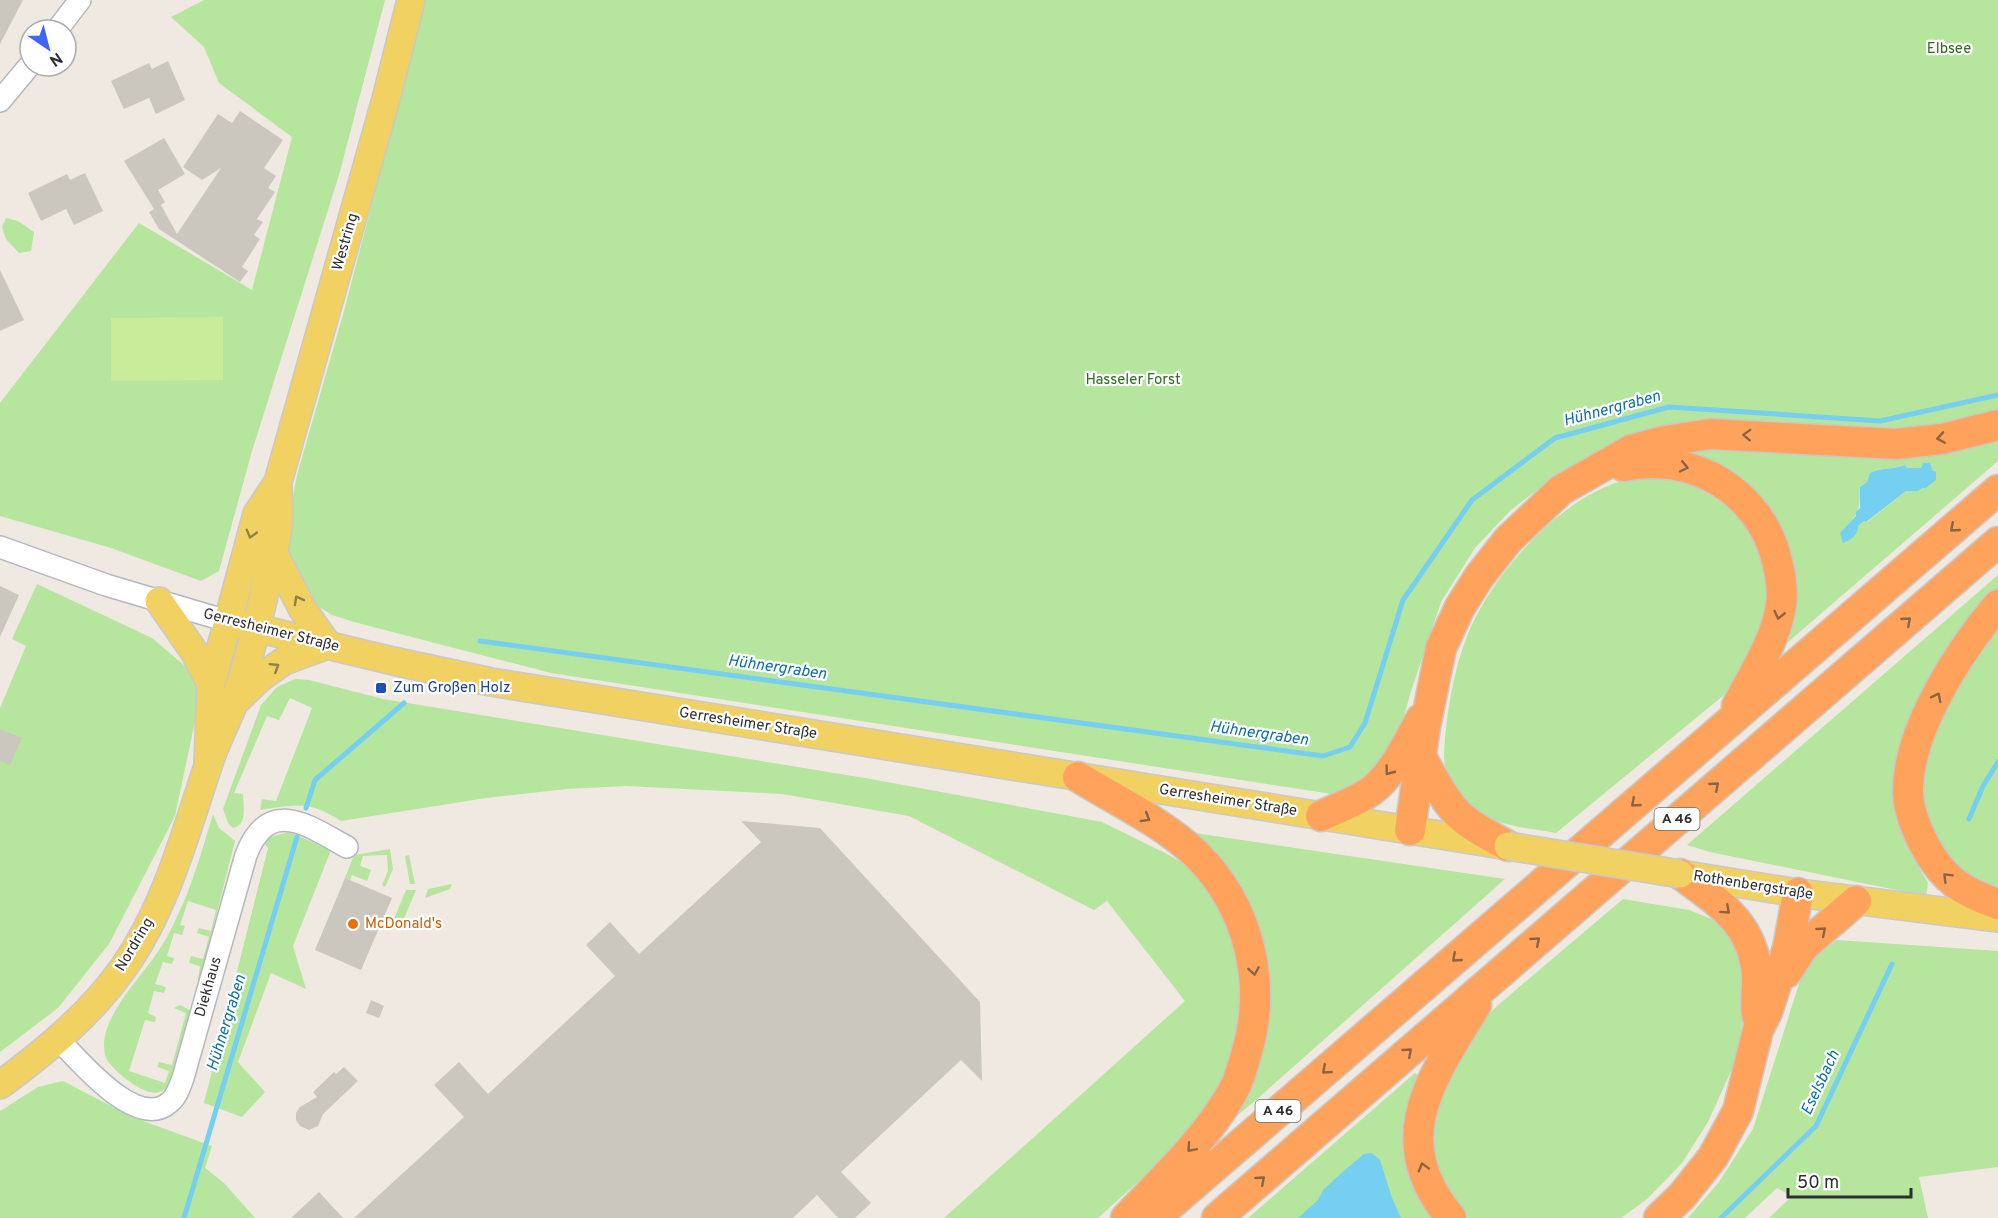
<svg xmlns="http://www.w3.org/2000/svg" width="1998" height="1218" font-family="Overpass,sans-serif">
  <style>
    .green { fill: #b6e59e; fill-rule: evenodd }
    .pitch { fill: #c9ec9a }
    .water { fill: #75cff0 }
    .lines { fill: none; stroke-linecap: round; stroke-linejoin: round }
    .stream { stroke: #75cff0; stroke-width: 5 }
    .building { fill: #cbc7bf }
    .minor-casing { stroke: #b4b7c1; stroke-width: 24 }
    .major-casing { stroke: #c9c9c9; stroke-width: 30 }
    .highway-casing { stroke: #c9c9c9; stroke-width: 33 }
    .minor { stroke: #fff; stroke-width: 21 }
    .major { stroke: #f2d163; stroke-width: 27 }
    .highway { stroke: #ffa35c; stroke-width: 30 }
    .major-bridge-casing { stroke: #c9c9c9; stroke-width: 30; stroke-linecap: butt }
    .major-bridge { stroke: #f2d163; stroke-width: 27 }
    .oneway { stroke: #8c6343 }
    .oneway2 { stroke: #908048 }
    .transit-dot { fill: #1a4fb4; stroke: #fff; stroke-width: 2 }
    .food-dot { fill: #e8710a; stroke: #fff; stroke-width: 2 }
    .labels { text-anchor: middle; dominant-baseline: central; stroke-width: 4.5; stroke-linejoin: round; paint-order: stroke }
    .shield { fill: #fff; stroke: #6d6d6d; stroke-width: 1.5 }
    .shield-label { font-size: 14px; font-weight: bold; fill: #2e2e2e }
    .park-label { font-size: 15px; fill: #2c6e1b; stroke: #fff }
    .street-label { font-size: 15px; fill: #2e2e2e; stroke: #fff }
    .transit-label { font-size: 15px; fill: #164399; stroke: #fff; text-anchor: start }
    .food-label { font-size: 15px; fill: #c56008; stroke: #fff; text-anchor: start }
    .water-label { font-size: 16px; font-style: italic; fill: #0d6fa3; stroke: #fff }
  </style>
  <rect width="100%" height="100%" fill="#efe9e1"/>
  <!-- green -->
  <path class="green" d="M204,0H385L339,175L252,451L219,571L201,581L111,548L0,516V403L139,223L252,290L292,137L219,83L204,47L171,17Z
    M425,0H1998V413L1916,431L1602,451L1562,471L1511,510L1475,548L1441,602L1411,691L1398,738L1387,763L1348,793L1332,794L551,673L354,622L332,615L316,605L298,581L287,551L288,523L297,475L344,311Z
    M6,218L18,221L34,232L31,251L19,253L6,239L2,227Z
    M1998,431V461L1780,649L1784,618L1751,501L1649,449ZM1923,463H1930L1933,471L1918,491H1906L1867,522L1864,521L1858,526L1840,533C1858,514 1860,514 1860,487L1867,482L1870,473C1881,467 1893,470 1905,465L1907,468H1921Z
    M1658,477L1694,486L1726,504L1750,532L1762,560L1768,596L1761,637L1735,686L1556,833C1515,826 1481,825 1454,790C1439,772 1445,741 1447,719C1451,692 1456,665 1466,639C1488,579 1561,495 1626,480C1636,478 1648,478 1658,477Z
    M1998,575V592L1962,636L1905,827L1918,866L1928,883L1926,896L1710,852L1687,845Z
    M37,584L152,638L185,666L194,662L200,698L175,816L109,944L58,1008L0,1052V708L26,646L12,639Z
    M1998,620V894L1968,883L1933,843L1918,775L1941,709Z
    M295,679L309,680L383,699L871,779L1102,822L1167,854L1198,872L1225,916L1241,958V1046L1219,1096L1179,1145L1098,1218H944L1185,1001L1107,901L1094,910L909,816L782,794L626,786L567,789L486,798L341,821C307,800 298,805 260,810L262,799L276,801L312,708L290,698L279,720L267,716L234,793L243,794C243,806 248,825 233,828L228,823L223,809L261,705L277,687Z
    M213,814L219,828L235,841L200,980H198L200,966L189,963L191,956L203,959L209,937L197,933L199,928L211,931L216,910L188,901L180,925L185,926L182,935L174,933L167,956L174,958L172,964L163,962L155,984L166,987L164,993L154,991L148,1013L156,1017L155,1022L145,1020L129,1071L165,1083L169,1071L157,1067L159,1062L172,1065L186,1013L174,1008L180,1005L191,1011L177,1058L181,1060C176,1071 172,1088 159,1092C144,1097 114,1071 107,1060C104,1054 104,1048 104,1042C107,1011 140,978 157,953C164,943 170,932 175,921C192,887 202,850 213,814Z
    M289,832L331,850L293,946L306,989L271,973L238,1062L265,1092L242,1117L204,1103L268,848L264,843L270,837Z
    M1188,832L1505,879L1256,1100L1210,1138L1267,991Z
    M390,849L393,869L385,887L382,885L388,871L387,855L363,856L360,866L371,870L367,881L352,875L350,880L345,878L354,855Z
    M409,855L415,884H410L405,856Z
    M452,884L450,889L425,898L428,889Z
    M406,890H416L402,923L394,919Z
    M1623,899L1689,910L1716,921L1732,934L1742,948L1744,1015L1735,1062L1708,1122L1682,1163L1647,1199L1621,1218H1468L1457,1209L1437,1179L1429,1125L1469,1034L1497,1006Z
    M1837,940L1998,951V1167L1919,1177L1928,1218H1769L1792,1196L1777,1188L1745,1218H1688L1719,1182L1753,1129L1805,965Z
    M1415,1073L1422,1079L1443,1218H1248Z
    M63,1081L132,1117L212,1146L205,1168L224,1183L255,1218H0V1111L38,1087Z"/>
  <!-- pitch -->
  <path class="pitch" d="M223,317V380L111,381V318Z"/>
  <!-- water -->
  <path class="water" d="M1923,463H1930L1933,471L1936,472V480L1926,488H1922L1918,491H1906L1866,522L1864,521L1858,526C1858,535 1851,540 1843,543L1840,533L1856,516V512L1860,508V487L1867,482L1870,473C1881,467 1893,470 1905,465L1907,468H1921Z
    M1372,1153L1380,1160L1392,1198L1401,1218H1298L1318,1200L1323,1190L1346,1169L1364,1154Z"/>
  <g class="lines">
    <!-- stream -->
    <path class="stream" d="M480,641L1323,756L1350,747L1365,723L1403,600L1472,500L1555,438L1669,407L1880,421L1998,395
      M306,808L315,780L404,703
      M1969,819L1983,786L1998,762
      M184,1218L297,837
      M1721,1218L1816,1126L1892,964"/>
  </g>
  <!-- building -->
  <path class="building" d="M0,0H23L0,44Z
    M168,61L185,100L156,114L149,98L124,109L111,81L149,63L152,69Z
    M240,111L283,140L264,168L276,176L268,188L275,192L257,219L263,222L254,235L260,239L242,267L248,271L240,282L159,229L149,212L154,209L124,161L164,138L185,174L158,190L165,202L157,208L161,205L177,234L221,168L202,180L183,167L218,114L232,123Z
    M85,173L103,211L74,225L66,209L41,221L28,193L67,174L70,180Z
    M0,270L24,320L0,331Z
    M0,586L19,595L0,637Z
    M0,729L22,738L10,765L0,761Z
    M741,821L820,828L980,1002L982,1081L961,1060L841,1172L871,1203L855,1218H838L817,1195L793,1218H354L464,1117L434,1085L459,1062L488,1094L615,976L586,945L610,922L639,954L761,842Z
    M345,878L392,898L361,970L315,950Z
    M371,1000L384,1006L379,1018L366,1013Z
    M344,1067L358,1081L323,1114L318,1126L309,1130L300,1126L296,1120V1113L300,1107L317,1097L313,1092L334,1072L336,1074Z
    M319,1192L343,1218H291Z"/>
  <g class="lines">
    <defs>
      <path id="minor" d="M57,30L80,0
        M0,101L30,65
        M0,547L106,585L227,621
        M58,1039C79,1060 137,1132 170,1102C177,1096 180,1086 183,1078L246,855C269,796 307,825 347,847"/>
      <path id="major" d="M273,552L303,610L328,645
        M159,601L195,653L211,684
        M227,621L393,661L491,682L1502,845
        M235,702L260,678L284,661L328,645
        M208,764L211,684L257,514L278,482L386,99L411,0
        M1680,874L1798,893L1998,918
        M0,1085C46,1051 91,1014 124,967C166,907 185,834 208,766C214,746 224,727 232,708C249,663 260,615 270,568C274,551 279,532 279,514C279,504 278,493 278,482"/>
      <path id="highway" d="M1623,466C1693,451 1761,492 1777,561C1781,577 1784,595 1780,611C1773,645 1753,675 1737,706
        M1998,605C1959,651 1907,731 1908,793C1909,811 1917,831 1925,846C1943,879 1962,892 1998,904
        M1421,757C1432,776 1442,797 1457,813C1471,827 1491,836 1508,846
        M1078,777C1117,801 1162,822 1196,854C1249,906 1268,984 1246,1055C1242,1068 1239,1082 1232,1093C1205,1140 1163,1179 1126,1218
        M1321,816C1337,808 1356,802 1371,791C1394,774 1407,743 1421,719
        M1410,830L1425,727L1441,648L1460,607L1479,577L1508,540L1561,490L1631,450L1664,441L1710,434L1896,444L1942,439L1998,425
        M1680,874C1718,902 1752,922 1757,973C1758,987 1755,1001 1757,1015
        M1786,973L1804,946L1856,901
        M1155,1218L1998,490
        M1217,1218L1998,542
        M1451,1218C1385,1139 1432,1078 1476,1005
        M1659,1218L1682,1196L1713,1157L1738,1111L1758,1030L1767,1012L1788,948L1798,893"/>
    </defs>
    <!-- minor casing -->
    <use href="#minor" class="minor-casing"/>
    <!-- major casing -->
    <use href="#major" class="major-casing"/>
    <!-- highway casing -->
    <use href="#highway" class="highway-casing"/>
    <!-- minor -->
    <use href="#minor" class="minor"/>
    <!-- major -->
    <use href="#major" class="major"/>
    <!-- highway -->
    <use href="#highway" class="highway"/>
    <defs>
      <path id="major-bridge" d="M1508,846L1680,874"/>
    </defs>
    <!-- major-bridge casing -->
    <use href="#major-bridge" class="major-bridge-casing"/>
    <!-- major-bridge -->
    <use href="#major-bridge" class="major-bridge"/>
  </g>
  <!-- one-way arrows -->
  <defs><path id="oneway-chevron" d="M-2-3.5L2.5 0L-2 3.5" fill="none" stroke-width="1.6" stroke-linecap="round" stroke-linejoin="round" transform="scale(1.5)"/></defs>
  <g class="oneway">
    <use href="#oneway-chevron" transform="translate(1747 435) rotate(-178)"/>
    <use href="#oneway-chevron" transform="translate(1941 438) rotate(171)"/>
    <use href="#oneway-chevron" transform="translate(1684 467) rotate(12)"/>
    <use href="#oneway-chevron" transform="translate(1954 528) rotate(139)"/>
    <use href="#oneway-chevron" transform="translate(1779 615) rotate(103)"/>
    <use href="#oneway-chevron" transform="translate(1907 621) rotate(-41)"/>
    <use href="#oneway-chevron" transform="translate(1937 697) rotate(-63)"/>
    <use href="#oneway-chevron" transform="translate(1389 771) rotate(127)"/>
    <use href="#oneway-chevron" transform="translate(1715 786) rotate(-41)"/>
    <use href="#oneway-chevron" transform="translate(1635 803) rotate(139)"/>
    <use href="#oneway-chevron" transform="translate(1146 818) rotate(31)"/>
    <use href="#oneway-chevron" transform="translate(1947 877) rotate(-135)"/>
    <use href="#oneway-chevron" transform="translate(1726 910) rotate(42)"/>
    <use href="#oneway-chevron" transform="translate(1822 931) rotate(-41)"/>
    <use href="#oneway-chevron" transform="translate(1536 941) rotate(-41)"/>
    <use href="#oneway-chevron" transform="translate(1456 958) rotate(139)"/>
    <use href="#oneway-chevron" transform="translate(1254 971) rotate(81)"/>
    <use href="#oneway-chevron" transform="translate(1408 1052) rotate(-41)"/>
    <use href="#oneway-chevron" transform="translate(1326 1070) rotate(139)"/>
    <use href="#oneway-chevron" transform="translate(1191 1148) rotate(131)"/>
    <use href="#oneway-chevron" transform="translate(1423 1167) rotate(-106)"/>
    <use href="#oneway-chevron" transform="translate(1261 1180) rotate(-41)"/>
  </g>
  <g class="oneway2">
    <use href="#oneway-chevron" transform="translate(251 534) rotate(106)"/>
    <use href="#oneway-chevron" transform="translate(298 600) rotate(-119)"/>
    <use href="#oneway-chevron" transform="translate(275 667) rotate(-32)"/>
  </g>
  <!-- markers -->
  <rect class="transit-dot" x="375" y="682" width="12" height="12" rx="3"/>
  <circle class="food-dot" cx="353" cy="924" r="6"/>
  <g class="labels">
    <!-- shield labels -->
    <g class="shield">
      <rect x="1654.5" y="808" width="45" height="22" rx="4.5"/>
      <rect x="1255.5" y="1100" width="45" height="22" rx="4.5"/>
    </g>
    <g class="shield-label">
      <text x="1677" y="819">A 46</text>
      <text x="1278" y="1111">A 46</text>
    </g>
    <!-- park labels -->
    <g class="park-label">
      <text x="1949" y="49">Elbsee</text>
      <text x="1133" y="380">Hasseler Forst</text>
    </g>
    <!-- street labels -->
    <g class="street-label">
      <text transform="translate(346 242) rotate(-74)">Westring</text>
      <text transform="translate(271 631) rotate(14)">Gerresheimer Straße</text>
      <text transform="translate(748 724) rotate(9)">Gerresheimer Straße</text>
      <text transform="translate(1228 801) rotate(9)">Gerresheimer Straße</text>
      <text transform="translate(1753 886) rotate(9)">Rothenbergstraße</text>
      <text transform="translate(135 945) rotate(-59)">Nordring</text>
      <text transform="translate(209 987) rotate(-74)">Diekhaus</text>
    </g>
    <!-- transit labels -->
    <g class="transit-label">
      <text x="393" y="688">Zum Großen Holz</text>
    </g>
    <!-- food labels -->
    <g class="food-label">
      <text x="365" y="924">McDonald's</text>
    </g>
    <!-- water labels -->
    <g class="water-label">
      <text transform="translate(1612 409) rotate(-15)">Hühnergraben</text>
      <text transform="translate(777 668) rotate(8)">Hühnergraben</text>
      <text transform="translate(1259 734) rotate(8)">Hühnergraben</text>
      <text transform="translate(227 1023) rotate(-73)">Hühnergraben</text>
      <text transform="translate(1821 1083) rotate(-65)">Eselsbach</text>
    </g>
  </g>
  <!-- north arrow -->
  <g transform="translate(48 48) rotate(145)"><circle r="28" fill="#ffffff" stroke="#ababab" stroke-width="1.5"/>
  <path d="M0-4.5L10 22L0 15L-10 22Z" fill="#4264fb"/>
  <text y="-9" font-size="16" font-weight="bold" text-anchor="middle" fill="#2e2e2e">N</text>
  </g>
  <!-- scale -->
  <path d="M1788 1188v9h123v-9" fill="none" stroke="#2e2e2e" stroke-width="3"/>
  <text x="1797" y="1188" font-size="18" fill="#2e2e2e" stroke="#ffffff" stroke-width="4.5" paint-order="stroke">50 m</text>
</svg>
